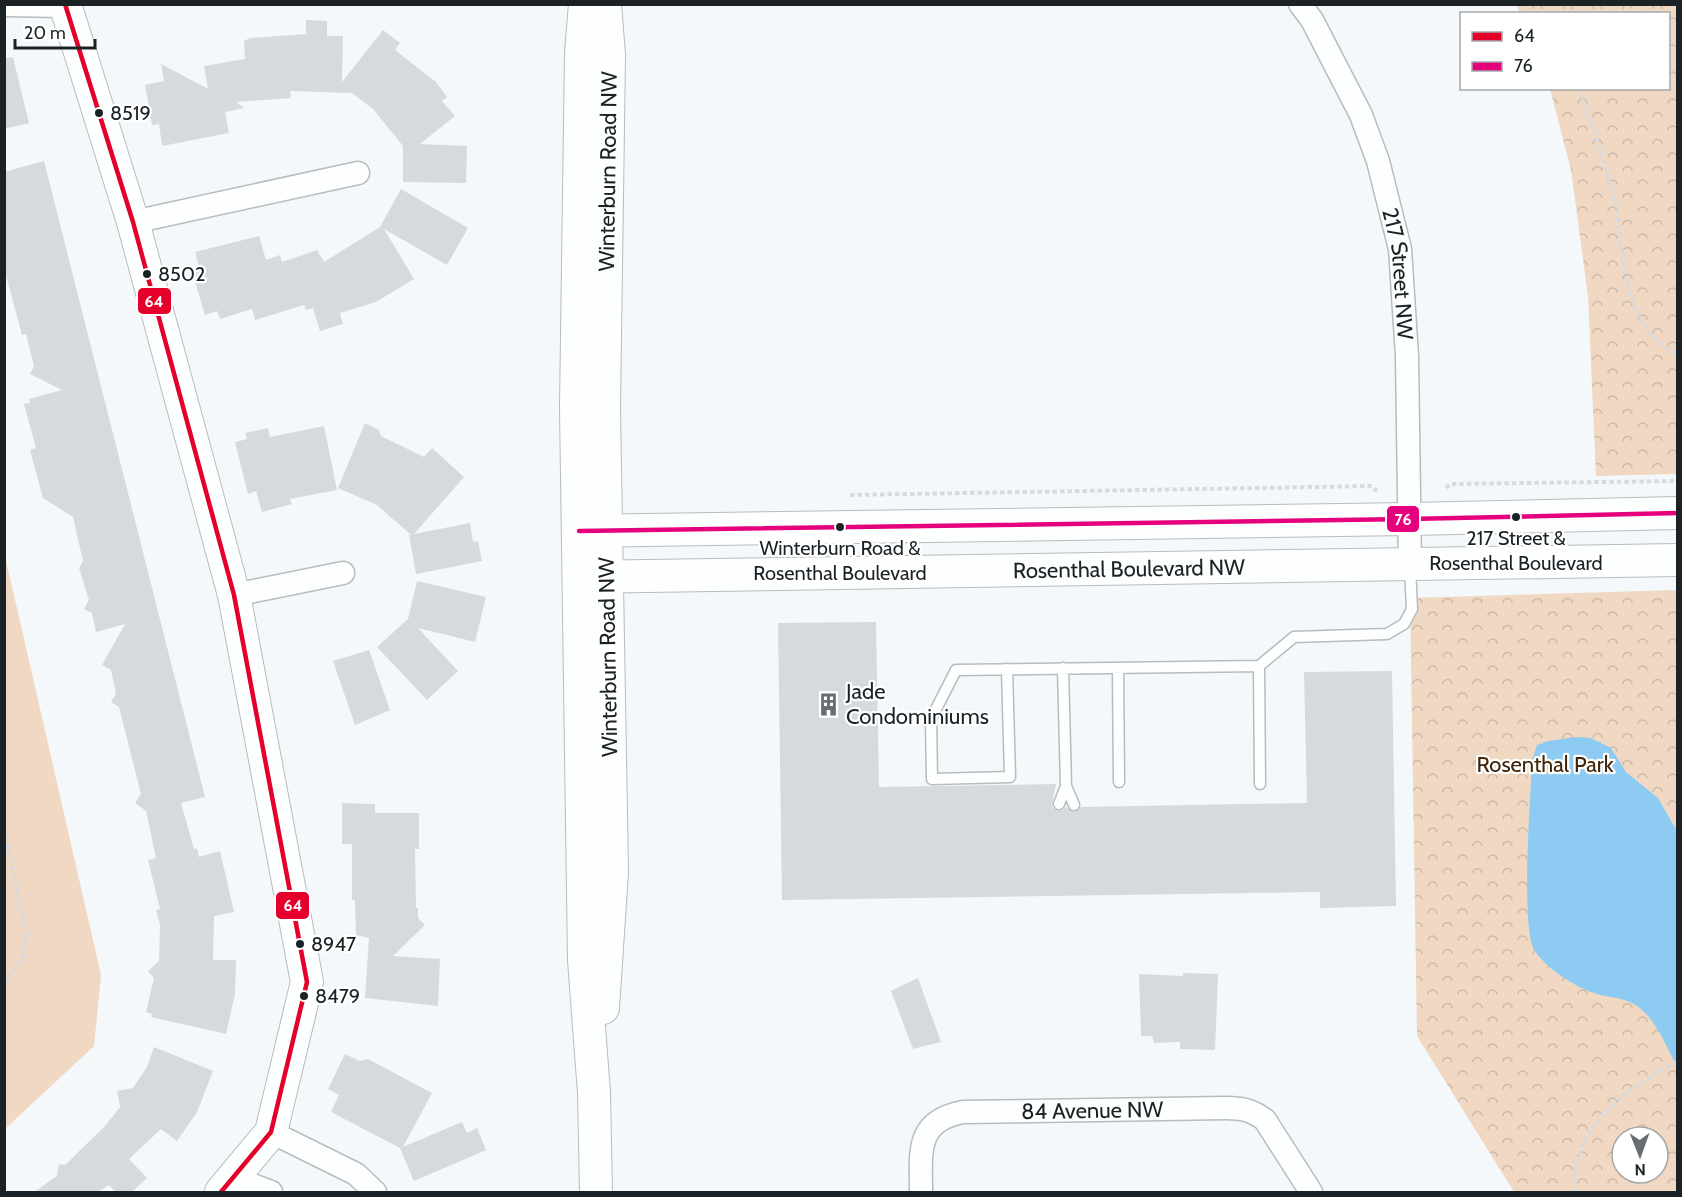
<svg xmlns="http://www.w3.org/2000/svg" width="1682" height="1197" font-family="Cabin,sans-serif">
  <style>
    .grass { fill: #f0d8c2 }
    .park { fill: url(#park-crowns); fill-rule: evenodd }
    .water { fill: #8dcbf3 }
    .building { fill: #d5dade }
    .lines { fill: none; stroke-linecap: round; stroke-linejoin: round }
    .lane-casing { stroke: #b7bcc0; stroke-width: 13 }
    .street-casing { stroke: #b7bcc0; stroke-width: 25 }
    .secondary-casing { stroke: #b7bcc0; stroke-width: 34 }
    .path { stroke: #d9dadc; stroke-width: 4; stroke-dasharray: 4.5 3; stroke-linecap: butt }
    .lane { stroke: #fdfefe; stroke-width: 10 }
    .street { stroke: #fdfefe; stroke-width: 22 }
    .secondary { stroke: #fdfefe; stroke-width: 32 }
    .bus-1-casing { stroke: #fff; stroke-width: 9 }
    .bus-2-casing { stroke: #fff; stroke-width: 9 }
    .bus-1 { stroke: #e4002b; stroke-width: 4.5 }
    .bus-2 { stroke: #e5007d; stroke-width: 4.5 }
    .bus-dot { fill: #1b2226; stroke: #fff; stroke-width: 2 }
    .labels { text-anchor: middle; dominant-baseline: central; stroke-width: 4.5; stroke-linejoin: round; paint-order: stroke }
    .bus-label { font-size: 20px; fill: #1b2226; stroke: #fff; text-anchor: start }
    .street-label { font-size: 22px; fill: #1b2226; stroke: #fff }
    .poi-label { font-size: 22px; fill: #1b2226; stroke: #fff; text-anchor: start }
    .park-label { font-size: 22px; fill: #3f2406; stroke: #fff }
    .line-badge { stroke: #fff; stroke-width: 2 }
    .badge-label { font-size: 16px; text-anchor: middle; font-weight: bold; fill: #fff }
  </style>
  <defs>
    <pattern id="park-crowns" width="20" height="18" patternUnits="userSpaceOnUse" patternTransform="scale(1.5)"><rect width="20" height="18" fill="#f0d8c2"/><path d="M2 6a3 3 0 1 1 6 0M12 15a3 3 0 1 1 6 0" fill="none" stroke="#cdb9a7"/></pattern>
  </defs>
  <rect width="100%" height="100%" fill="#f4f8fb"/>
  <!-- grass -->
  <path class="grass" d="M5,556L101,975L94,1046L5,1129Z"/>
  <!-- park -->
  <path class="park" d="M1516,5H1677V474L1596,476L1588,296L1571,170L1550,89L1668,88V14L1520,13Z
    M1677,590V1192H1514L1417,1036L1410,598ZM1622,1137H1658V1173H1622Z"/>
  <!-- water -->
  <path class="water" d="M1576,737L1591,738L1611,748L1626,772L1658,798L1677,831V1067C1667,1048 1656,1019 1637,1006C1624,997 1609,998 1594,993C1575,987 1546,968 1535,951C1520,930 1531,793 1532,760L1537,745L1548,741Z"/>
  <!-- building -->
  <path class="building" d="M306,20L327,21V36H343L342,82L383,30L400,43L395,50L436,82L447,97L442,101L455,116L420,144L467,146L466,183L403,182V146L373,109L352,93L290,91L291,98L236,102L244,108L225,112L229,133L162,146L159,124L152,125L145,85L164,81L161,64L208,89L204,66L245,59L244,41L250,38L306,34Z
    M13,57L29,123L4,129V58Z
    M44,161L205,797L181,803L194,849L197,848L199,857L220,851L234,912L214,916L213,960H236L235,994L226,1034L151,1017L152,1014L146,1012L154,978L148,971L159,961L160,925L156,910L160,909L148,860L156,858L146,811L135,803L141,794L119,707L111,702L116,694L111,670L102,665L125,624L96,632L92,613L84,609L89,600L79,568L83,561L73,517L43,498L30,450L36,448L24,404L30,403L29,399L62,390L30,374L34,366L26,334L22,335L4,268V172Z
    M401,189L468,228L447,265L384,229L414,279L376,302L340,313L343,324L320,331L313,308L306,310L304,305L255,320L252,309L220,319L217,311L205,315L192,272L200,270L195,252L259,236L266,260L280,255L282,262L317,250L324,262L380,227Z
    M365,423L379,430L381,436L424,457L432,448L464,477L414,534L470,523L473,542L478,541L482,561L416,574L409,535H411L377,505L338,488Z
    M324,426L337,490L290,499L292,504L262,512L256,491L248,494L235,442L247,439L245,433L268,428L270,437Z
    M417,581L486,597L475,642L418,628L458,671L427,700L377,647L408,619Z
    M876,622L879,787L1056,784L1052,805L1054,809L1060,811L1066,807L1074,812L1081,807L1307,803L1304,672L1392,671L1396,906L1320,908V892L782,900L778,623Z
    M369,650L390,710L355,725L333,661Z
    M342,803L375,804V813H419V849H415L416,908H418V918L425,925L393,956L440,959L438,1006L365,998L369,938L356,935L355,900H352V844H342Z
    M1183,973L1218,974L1215,1050L1180,1049V1042L1154,1043L1152,1036H1141L1139,974L1183,976Z
    M918,978L941,1042L913,1049L891,991Z
    M154,1047L213,1071L197,1112L177,1141L161,1129L129,1159L147,1178L132,1192H116L109,1185L98,1192H34L57,1176L59,1164L65,1165L105,1126L120,1107L117,1091L133,1088L147,1067Z
    M345,1054L360,1061L368,1059L432,1093L403,1147L462,1122L467,1133L477,1128L486,1150L414,1181L400,1148L331,1112L339,1095L328,1089Z"/>
  <g class="lines">
    <defs>
      <path id="lane" d="M1259,666L1260,784
        M1063,668L1066,786L1074,805
        M1118,668L1119,782
        M1007,669L1010,777L932,779L931,719L956,670L1259,666L1294,637L1387,634L1404,624L1412,609L1410,568
        M1059,804L1066,786"/>
      <g id="street">
        <path id="s1" d="M1300,4L1312,20L1361,115L1378,161L1400,249L1407,356L1410,565"/>
        <path d="M4,5L65,6"/>
        <path d="M133,222L358,173"/>
        <path d="M234,595L343,573"/>
        <path d="M271,1132L356,1174L375,1192"/>
        <path d="M234,1178L271,1192"/>
        <path id="s2" d="M921,1192C921,1152 915,1121 963,1112L1226,1108C1242,1108 1252,1110 1265,1120L1311,1192"/>
      </g>
      <g id="secondary">
        <path d="M65,4L133,222L234,595L307,982L271,1132L221,1192"/>
        <path d="M585,4L581,53L576,407L584,960L594,1093L596,1192"/>
        <path d="M579,531L1409,519L1678,513"/>
        <path id="s3" d="M580,577L1678,560"/>
        <path id="s4" d="M603,1008L612,872L604,409L609,55L605,4"/>
      </g>
    </defs>
    <!-- lane casing -->
    <use href="#lane" class="lane-casing"/>
    <!-- street casing -->
    <use href="#street" class="street-casing"/>
    <!-- secondary casing -->
    <use href="#secondary" class="secondary-casing"/>
    <!-- path -->
    <path class="path" d="M1570,14V4
      M1580,88C1589,121 1603,153 1611,186C1627,245 1614,322 1678,355
      M1446,488L1450,484L1678,481
      M850,495L1372,486L1377,491
      M4,829L27,936L23,956L4,986
      M1573,1192C1573,1123 1624,1091 1678,1061"/>
    <!-- lane -->
    <use href="#lane" class="lane"/>
    <!-- street -->
    <use href="#street" class="street"/>
    <!-- secondary -->
    <use href="#secondary" class="secondary"/>
    <defs>
      <path id="bus-1" d="M65,4L133,222L234,595L307,982L271,1132L221,1192"/>
      <path id="bus-2" d="M579,531L1409,519L1678,513"/>
    </defs>
    <!-- bus-1 casing -->
    <use href="#bus-1" class="bus-1-casing"/>
    <!-- bus-2 casing -->
    <use href="#bus-2" class="bus-2-casing"/>
    <!-- bus-1 -->
    <use href="#bus-1" class="bus-1"/>
    <!-- bus-2 -->
    <use href="#bus-2" class="bus-2"/>
  </g>
  <!-- icons -->
  <defs>
    <symbol id="building-bare" viewBox="-9 -9 18 18"><path d="M-4-6H4V6H1V3H-1V6H-4ZM-2.5-4.3h1.7v1.8h-1.7ZM.8-4.3h1.7v1.8H.8ZM-2.5-1h1.7V.8h-1.7ZM.8-1h1.7V.8H.8Z" fill="#676d71" stroke="#fff" stroke-width="2.5" paint-order="stroke"/></symbol>
  </defs>
  <g fill-rule="evenodd">
    <use href="#building-bare" x="812" y="688" width="33" height="33"/>
  </g>
  <!-- markers -->
  <g class="bus-dot">
    <circle cx="99" cy="113" r="5"/>
    <circle cx="147" cy="274" r="5"/>
    <circle cx="1516" cy="517" r="5"/>
    <circle cx="840" cy="527" r="5"/>
    <circle cx="300" cy="944" r="5"/>
    <circle cx="304" cy="996" r="5"/>
  </g>
  <g class="labels">
    <!-- bus labels -->
    <g class="bus-label">
      <text x="110" y="113">8519</text>
      <text x="158" y="274">8502</text>
      <text x="1516" y="538" text-anchor="middle">217 Street &amp;<tspan x="1516" dy="25">Rosenthal Boulevard</tspan></text>
      <text x="840" y="548" text-anchor="middle">Winterburn Road &amp;<tspan x="840" dy="25">Rosenthal Boulevard</tspan></text>
      <text x="311" y="944">8947</text>
      <text x="315" y="996">8479</text>
    </g>
    <!-- street labels -->
    <g class="street-label">
      <text stroke="none"><textPath href="#s4" startOffset="837">Winterburn Road NW</textPath></text>
      <text stroke="none"><textPath href="#s1" startOffset="291">217 Street NW</textPath></text>
      <text stroke="none"><textPath href="#s3" startOffset="549">Rosenthal Boulevard NW</textPath></text>
      <text transform="translate(608 657) rotate(-91)">Winterburn Road NW</text>
      <text stroke="none"><textPath href="#s2" startOffset="232">84 Avenue NW</textPath></text>
    </g>
    <!-- poi labels -->
    <g class="poi-label">
      <text x="846" y="691">Jade<tspan x="846" dy="25">Condominiums</tspan></text>
    </g>
    <!-- park labels -->
    <g class="park-label">
      <text x="1545" y="764">Rosenthal Park</text>
    </g>
  </g>
  <g class="line-badge">
    <rect x="137" y="287" width="35" height="28" rx="6" fill="#e4002b"/>
    <rect x="1386" y="505" width="34" height="28" rx="6" fill="#e5007d"/>
    <rect x="275" y="891" width="35" height="29" rx="6" fill="#e4002b"/>
  </g>
  <g class="badge-label">
    <text x="154" y="307">64</text>
    <text x="1403" y="525">76</text>
    <text x="293" y="911">64</text>
  </g>
  <!-- border -->
  <rect width="1682" height="1197" fill="none" stroke="#1b2226" stroke-width="12"/>
  <!-- legend -->
  <rect x="1460" y="12" width="210" height="78" fill="#ffffff" stroke="#a4a7a8" stroke-width="1.5"/>
  <rect x="1472" y="32" width="30" height="9" fill="#e4002b" stroke="#a4a7a8" stroke-width="1.5"/>
  <text x="1514" y="42" font-size="18" fill="#1b2226">64</text>
  <rect x="1472" y="62" width="30" height="9" fill="#e5007d" stroke="#a4a7a8" stroke-width="1.5"/>
  <text x="1514" y="72" font-size="18" fill="#1b2226">76</text>
  <!-- north arrow -->
  <g transform="translate(1640 1155) rotate(179)"><circle r="28" fill="#ffffff" stroke="#a4a7a8" stroke-width="1.5"/>
  <path d="M0-4.5L10 22L0 15L-10 22Z" fill="#676d71"/>
  <text y="-9" font-size="16" font-weight="bold" text-anchor="middle" fill="#1b2226">N</text>
  </g>
  <!-- scale -->
  <path d="M15 39v9h80v-9" fill="none" stroke="#1b2226" stroke-width="3"/>
  <text x="24" y="39" font-size="18" fill="#1b2226" stroke="#ffffff" stroke-width="4.5" paint-order="stroke">20 m</text>
</svg>
